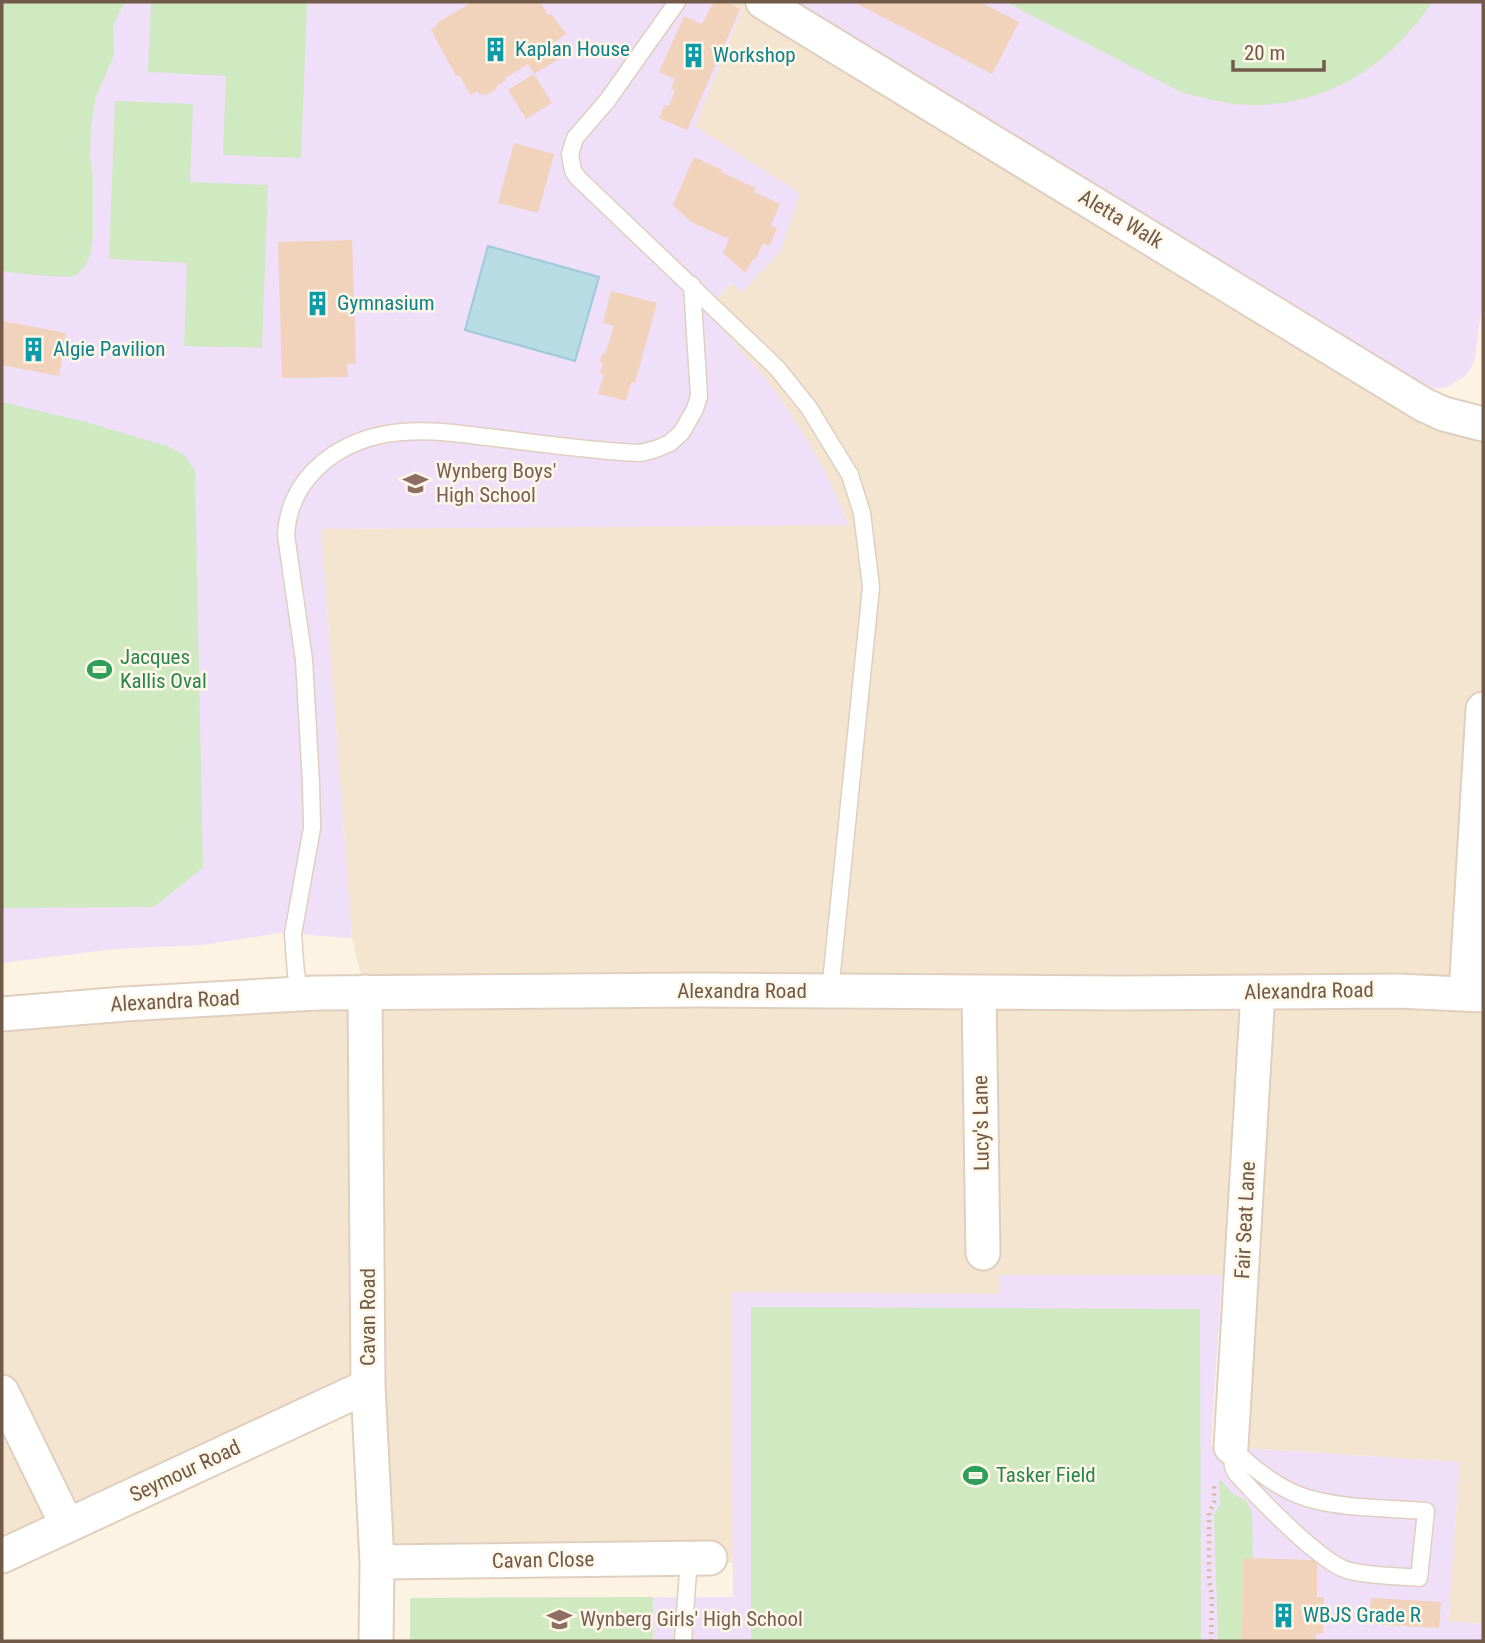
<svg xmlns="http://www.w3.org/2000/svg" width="1485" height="1643" font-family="'Roboto Condensed',sans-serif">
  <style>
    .residential { fill: #f3e5d0 }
    .education { fill: #f0dff8 }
    .green { fill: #cfe9c1 }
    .water { fill: #b7dce4; stroke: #9dcad6; stroke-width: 2 }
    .building { fill: #f1d2ba }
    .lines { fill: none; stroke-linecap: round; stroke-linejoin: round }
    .service-casing { stroke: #e0cfbe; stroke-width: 19 }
    .minor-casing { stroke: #e0cfbe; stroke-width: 37 }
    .path { stroke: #d5b69d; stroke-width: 4.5; stroke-dasharray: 2 5; stroke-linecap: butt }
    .service { stroke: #fff; stroke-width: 16 }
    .minor { stroke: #fff; stroke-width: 33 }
    .labels { text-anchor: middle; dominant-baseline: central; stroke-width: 5; stroke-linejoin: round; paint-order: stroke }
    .culture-label { font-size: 21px; fill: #0d838f; stroke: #fff7e7; text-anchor: start }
    .street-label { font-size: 21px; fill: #725a49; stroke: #fff7e7 }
    .education-label { font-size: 21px; fill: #785e54; stroke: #fff7e7; text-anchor: start }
    .leisure-label { font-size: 21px; fill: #27864d; stroke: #fff7e7; text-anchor: start }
  </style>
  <rect width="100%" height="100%" fill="#fcf3e2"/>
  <!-- residential -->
  <path class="residential" d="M728,2H763L1483,424V1624L1448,1621L1460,1462L1231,1447L1241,1276L1000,1275V1294L731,1293L733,1563L377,1562L368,1387L2,1556V1014L365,992L352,938L321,529L849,524L824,469L788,409L765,377L706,311L732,283L742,292L695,126L742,10Z"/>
  <!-- education -->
  <path class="education" d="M106,2H728L742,10L695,126L800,193L781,251L742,292L731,283L706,311L765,377L788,409L824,469L849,525L321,529L352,938L279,933L203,945L115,949L2,963V234Z
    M797,2H1483V298L1475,358L1471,368L1465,376L1448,387L1429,389Z
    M999,1275H1222L1211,1446L1460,1462L1448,1621L1483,1624V1641H410V1598L733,1597L731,1292L999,1294Z"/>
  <!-- green -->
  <path class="green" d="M2,2H125L113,25L114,55L96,97L91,127L90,158L93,177V237L91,251L86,265L76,276C57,278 23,274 2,271Z
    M151,2H307L301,158L223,155L226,76L148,72Z
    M1006,2H1432C1390,66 1326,107 1247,105C1225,104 1204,98 1183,93Z
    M115,101L193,104L190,182L268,185L262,348L184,346L187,263L109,259Z
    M2,402L86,422L170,447L185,456L195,471L203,868L154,907L2,908Z
    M751,1307L1200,1309L1201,1641H751Z
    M1220,1479L1231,1492L1247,1502L1252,1513L1253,1558L1243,1559L1242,1641H1218L1214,1514L1220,1505L1219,1481Z
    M653,1597V1641H410V1598Z"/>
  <!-- water -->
  <path class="water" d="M488,246L599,277L575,361L465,330Z"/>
  <!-- building -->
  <path class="building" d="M472,2H540L549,16L551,14L566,34L547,48L548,50L552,47L559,59L534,74L528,64L505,78L506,80L496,86L497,88L485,96L483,93L480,95L478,91L471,95L459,75L456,76L431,30L437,25V23Z
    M714,2H727L740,9L687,130L659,118L665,105L669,106L675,91L671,89L675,79L659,72L684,16L702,24Z
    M854,2H980L1019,22L992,74Z
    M534,74L552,103L526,119L508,90Z
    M514,143L554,154L538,213L498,203Z
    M694,157L722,170L721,172L756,188L754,192L780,204L771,225L777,229L769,246L763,243L755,260L753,259L745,273L723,253L729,239L691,222L673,205Z
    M352,240L356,364H347L348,377L282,378L278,242Z
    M611,291L657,303L635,383L631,382L626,401L598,394L604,374L600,373L603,363L600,362L602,353L605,354L614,326L603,323Z
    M2,321L66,333L59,376L2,365Z
    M1243,1558L1317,1560V1597H1324L1323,1633L1316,1634V1641H1242Z
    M1371,1598L1441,1602L1439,1628L1369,1624Z"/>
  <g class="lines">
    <defs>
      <path id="service" d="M677,2L607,101L575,138L570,154L573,171L578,178L777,368L809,408L850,475L862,513L871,587L830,992
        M301,994L296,974L293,934L312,828L311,783L304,660L286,535C289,480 333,444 386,434C419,428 454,433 487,437C538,443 590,451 641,453L656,449L670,443L682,432L695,409L699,396L692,285
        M1231,1447C1252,1468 1279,1489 1307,1498C1345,1509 1387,1508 1426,1511L1419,1578C1397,1576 1372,1576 1350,1571C1322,1565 1257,1496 1236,1473L1233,1467Z
        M683,1641L689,1558"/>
      <path id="minor" d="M763,2L1424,405L1444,414L1483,424
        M365,992L368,1386L377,1562L376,1641
        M979,992L983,1253
        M1466,994L1483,709
        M2,1014L125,1004L316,993L699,990L1120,993L1398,991L1483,995
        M2,1392L67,1525
        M1231,1447L1258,992
        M2,1556L368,1386
        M377,1562L710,1558"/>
    </defs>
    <!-- service casing -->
    <use href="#service" class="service-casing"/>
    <!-- minor casing -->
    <use href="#minor" class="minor-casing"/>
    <!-- path -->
    <path class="path" d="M1211,1641L1212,1595L1209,1581V1513L1214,1502V1483"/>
    <!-- service -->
    <use href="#service" class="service"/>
    <!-- minor -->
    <use href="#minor" class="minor"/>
  </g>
  <!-- icons -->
  <defs>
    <symbol id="building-bare" viewBox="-9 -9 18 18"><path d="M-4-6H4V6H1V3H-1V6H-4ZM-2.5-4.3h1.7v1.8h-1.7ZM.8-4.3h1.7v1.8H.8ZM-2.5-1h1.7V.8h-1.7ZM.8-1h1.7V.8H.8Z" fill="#0f9aa8" stroke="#fff7e7" stroke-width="2.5" paint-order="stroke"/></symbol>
    <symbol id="school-bare" viewBox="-9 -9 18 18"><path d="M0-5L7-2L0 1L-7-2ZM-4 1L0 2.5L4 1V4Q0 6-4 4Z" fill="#8d6e63" stroke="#fff7e7" stroke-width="2.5" paint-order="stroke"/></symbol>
    <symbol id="stadium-bare" viewBox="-9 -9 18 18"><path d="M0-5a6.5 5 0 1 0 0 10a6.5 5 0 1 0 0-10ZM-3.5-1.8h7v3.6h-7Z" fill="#2e9e5b" stroke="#fff7e7" stroke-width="2.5" paint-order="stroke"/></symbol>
  </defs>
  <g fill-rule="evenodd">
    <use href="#building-bare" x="478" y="32" width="35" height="35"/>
    <use href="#building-bare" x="676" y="38" width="35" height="35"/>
    <use href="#building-bare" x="300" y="286" width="35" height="35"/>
    <use href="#building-bare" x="16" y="332" width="35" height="35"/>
    <use href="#school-bare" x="398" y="466" width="35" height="35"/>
    <use href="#stadium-bare" x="82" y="652" width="35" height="35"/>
    <use href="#stadium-bare" x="958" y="1458" width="35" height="35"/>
    <use href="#building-bare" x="1266" y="1598" width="35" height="35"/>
    <use href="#school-bare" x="542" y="1602" width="35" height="35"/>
  </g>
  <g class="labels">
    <!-- culture labels -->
    <g class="culture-label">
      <text x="515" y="49">Kaplan House</text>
      <text x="713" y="55">Workshop</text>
      <text x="337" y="303">Gymnasium</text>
      <text x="53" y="349">Algie Pavilion</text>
      <text x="1303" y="1615">WBJS Grade R</text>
    </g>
    <!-- street labels -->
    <g class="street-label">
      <text transform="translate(1121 219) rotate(31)">Aletta Walk</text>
      <text x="742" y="991">Alexandra Road</text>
      <text transform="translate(1309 991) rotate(-1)">Alexandra Road</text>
      <text transform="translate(175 1001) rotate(-3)">Alexandra Road</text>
      <text transform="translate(981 1123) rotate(-91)">Lucy's Lane</text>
      <text transform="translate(1245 1220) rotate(-87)">Fair Seat Lane</text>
      <text transform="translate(368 1317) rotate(-90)">Cavan Road</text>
      <text transform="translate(185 1471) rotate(-25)">Seymour Road</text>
      <text transform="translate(543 1560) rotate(-1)">Cavan Close</text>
    </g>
    <!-- education labels -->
    <g class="education-label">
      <text x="436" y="471">Wynberg Boys'<tspan x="436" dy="24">High School</tspan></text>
      <text x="580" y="1619">Wynberg Girls' High School</text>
    </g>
    <!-- leisure labels -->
    <g class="leisure-label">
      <text x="120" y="657">Jacques<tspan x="120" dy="24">Kallis Oval</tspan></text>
      <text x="996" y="1475">Tasker Field</text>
    </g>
  </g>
  <!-- border -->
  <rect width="1485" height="1643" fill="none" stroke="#725a49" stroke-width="7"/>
  <!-- scale -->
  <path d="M1233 60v10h91v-10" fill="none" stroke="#725a49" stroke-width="3.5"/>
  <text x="1244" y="60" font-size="21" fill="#725a49" stroke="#fff7e7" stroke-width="5" paint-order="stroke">20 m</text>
</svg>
